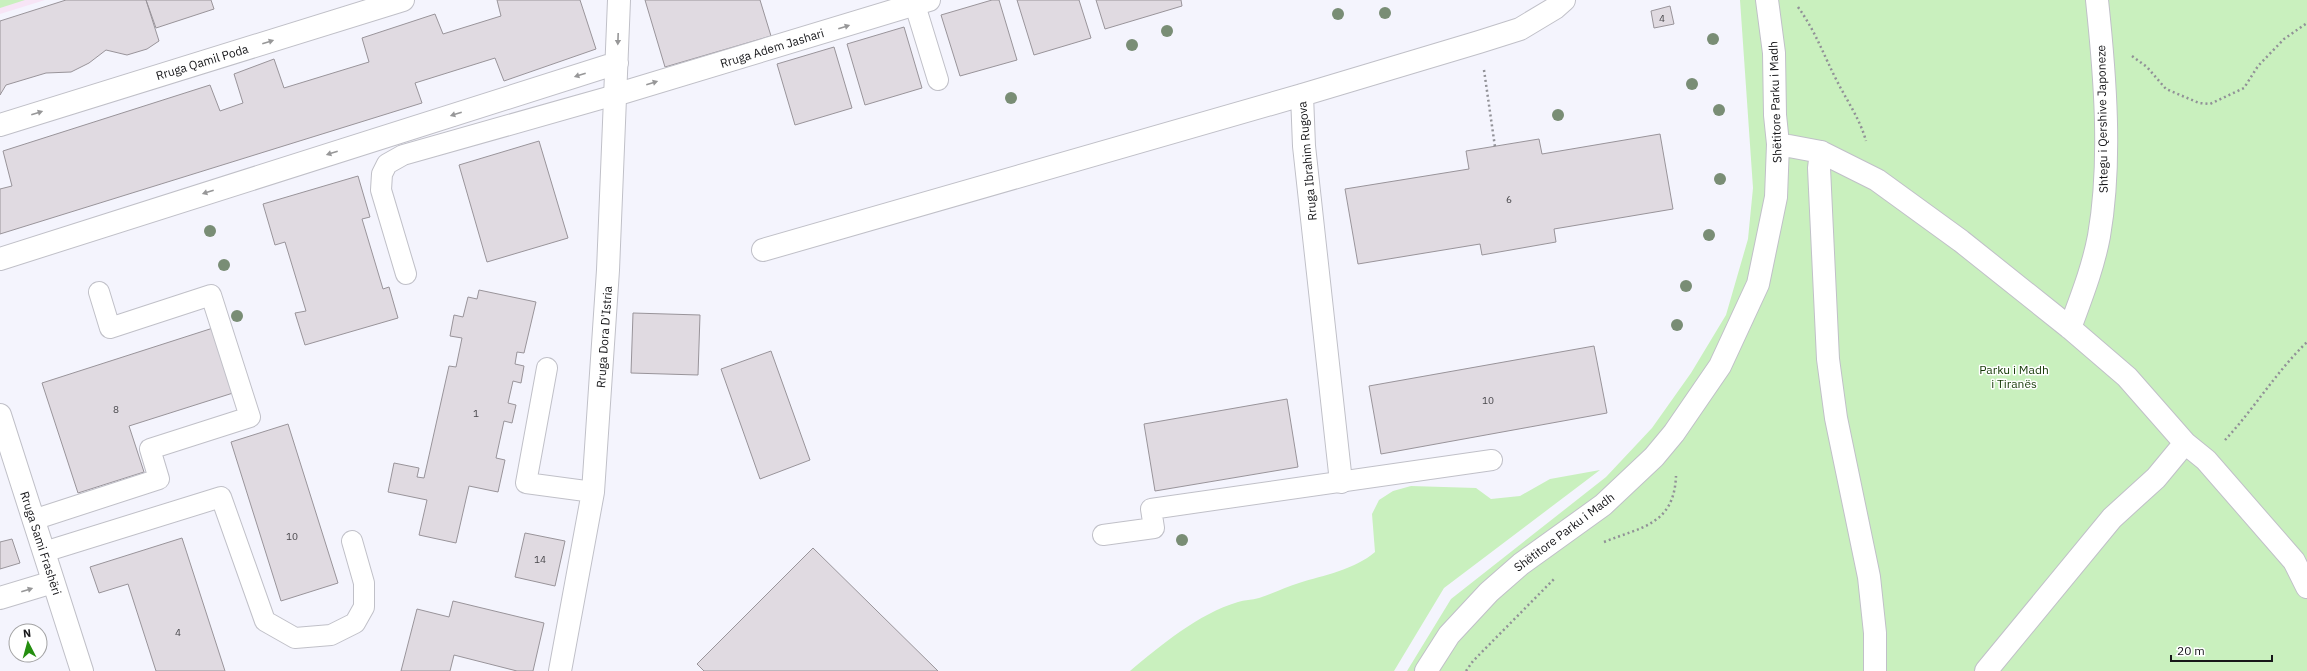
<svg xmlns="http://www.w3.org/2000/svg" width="2307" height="671" font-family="'IBM Plex Sans',sans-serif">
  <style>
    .education { fill: #f7e5f6 }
    .green { fill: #c9f0be }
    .building { fill: #e0dae1; stroke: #99949a }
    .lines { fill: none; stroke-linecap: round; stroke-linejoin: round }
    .service-casing { stroke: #c0c0c8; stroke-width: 22 }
    .pedestrian-casing { stroke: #c0c0c8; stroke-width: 24 }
    .minor-casing { stroke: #c0c0c8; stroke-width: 24 }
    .secondary-casing { stroke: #c0c0c8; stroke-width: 24 }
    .path { stroke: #919197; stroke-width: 2.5; stroke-dasharray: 2 3; stroke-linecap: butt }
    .service { stroke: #fff; stroke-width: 20 }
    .pedestrian { stroke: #fff; stroke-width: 22 }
    .minor { stroke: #fff; stroke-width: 22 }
    .secondary { stroke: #fff; stroke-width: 22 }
    .tree { fill: #798d75 }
    .oneway { fill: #979798 }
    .labels { text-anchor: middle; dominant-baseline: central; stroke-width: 3; stroke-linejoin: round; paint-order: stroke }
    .number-label { font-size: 10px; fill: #49484c }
    .street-label { font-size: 12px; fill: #17171a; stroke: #fff }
    .park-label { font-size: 12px; fill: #153906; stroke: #fff }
  </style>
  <rect width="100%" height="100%" fill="#f4f4fd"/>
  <!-- education -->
  <path class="education" d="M0,0H45L0,14Z"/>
  <!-- green -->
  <path class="green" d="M0,0H25L0,8Z
    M1740,0H2307V671H1407L1451,599L1606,477L1652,428L1691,373L1726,315L1748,239L1753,188Z
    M1600,470L1444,588L1394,671H1130C1161,645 1198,614 1238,602C1244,600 1252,600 1259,598C1272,594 1285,587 1299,583C1324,575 1354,570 1375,552L1372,514L1379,500L1393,491L1411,486L1476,488L1491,499L1520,496L1550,479Z"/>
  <!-- building -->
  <path class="building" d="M66,0H146L159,41L147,49L127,55L106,50L89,63L71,72L46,73L6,85L0,95V21Z
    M146,0H211L214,9L156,28Z
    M497,0H580L596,49L504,81L495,58L415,83L422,103L0,234V189L12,186L3,151L210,85L220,111L243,103L234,74L274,59L284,88L369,62L362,38L435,14L443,34L501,16Z
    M645,0H760L771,36L665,67Z
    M992,0H999L1017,60L960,76L941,15Z
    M1017,0H1079L1091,38L1034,55Z
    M1096,0H1181L1182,6L1105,29Z
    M1670,6L1674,24L1654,28L1651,11Z
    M904,27L922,88L865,105L847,44Z
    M834,47L852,108L795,125L777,64Z
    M1660,134L1673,209L1554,229L1556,242L1482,255L1480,244L1358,264L1345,189L1469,169L1466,151L1539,139L1542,154Z
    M539,141L568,238L487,262L459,165Z
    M358,176L370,217L362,219L383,289L389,287L398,318L305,345L295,313L306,311L285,242L275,245L263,204Z
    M479,290L536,302L524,353L517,352L515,364L524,366L521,383L513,381L508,403L516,405L512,423L504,421L496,458L505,460L498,492L469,486L456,543L419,535L427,500L388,492L394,463L419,468L417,477L424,478L449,366L456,367L462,338L450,336L454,315L463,317L468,297L477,299Z
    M633,313L700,315L698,375L631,373Z
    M213,328L233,393L129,426L144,472L78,493L42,383Z
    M1594,346L1607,413L1381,454L1369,386Z
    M771,351L810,460L760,479L721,369Z
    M1287,399L1298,467L1155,491L1144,424Z
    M288,424L338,583L281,601L231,442Z
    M525,533L565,541L555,586L515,577Z
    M182,538L225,671H156L128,584L99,593L90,567Z
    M12,539L20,563L0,569V542Z
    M813,548L938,671H704L697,664Z
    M453,601L544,623L533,671H517L454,655L450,671H401L417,609L449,617Z"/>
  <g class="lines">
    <defs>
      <path id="service" d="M915,5L938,80
        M406,274L381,190L382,174L387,164L403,155L615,95
        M547,368L526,483L593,492
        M33,520L159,479L150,449L250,417L211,295L110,328L99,292
        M1103,535L1154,528L1151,509L1492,460
        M44,552L221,497L265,621L295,638L331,635L355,623L364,607V583L352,541"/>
      <path id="pedestrian" d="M1789,146L1821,152L1877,180L1961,241L2070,328L2127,377L2185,443L2206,460L2294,561L2307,587
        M1821,152L1819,168L1828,359L1836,418L1869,577L1875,633V671
        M2070,328C2081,298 2093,268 2099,236C2112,161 2105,75 2097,0
        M1426,671L1449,635L1489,592L1521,564L1603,505L1654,457L1674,433L1720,366L1758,284L1776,197L1778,144L1775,115L1774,53L1767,0
        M1986,671L2112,518L2156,478L2185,443"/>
      <path id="minor" d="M615,95L929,0
        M1302,95L1304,146L1341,482
        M0,125L403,0
        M763,250L1302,95L1479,42L1520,29L1555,8L1564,0
        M0,259L617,63
        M0,598L53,582
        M560,671L593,492L608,270L619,0"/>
      <path id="secondary" d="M0,415L82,671"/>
    </defs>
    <!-- service casing -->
    <use href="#service" class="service-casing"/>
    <!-- pedestrian casing -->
    <use href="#pedestrian" class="pedestrian-casing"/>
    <!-- minor casing -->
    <use href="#minor" class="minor-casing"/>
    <!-- secondary casing -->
    <use href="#secondary" class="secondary-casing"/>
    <!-- path -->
    <path class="path" d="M1798,7C1816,32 1823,54 1837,81C1847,101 1860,119 1866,141
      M2132,56L2147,67L2166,89L2199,103L2210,104L2244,88L2258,66L2284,39L2307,23
      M1484,70L1495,147
      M2225,440C2254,409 2276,372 2307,342
      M1604,542C1641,527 1674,525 1676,476
      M1466,671L1473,661L1555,578"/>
    <!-- service -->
    <use href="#service" class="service"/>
    <!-- pedestrian -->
    <use href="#pedestrian" class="pedestrian"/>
    <!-- minor -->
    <use href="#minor" class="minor"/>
    <!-- secondary -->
    <use href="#secondary" class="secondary"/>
  </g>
  <!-- trees -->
  <g class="tree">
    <circle cx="1385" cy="13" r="6"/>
    <circle cx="1338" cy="14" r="6"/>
    <circle cx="1167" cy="31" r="6"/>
    <circle cx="1713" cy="39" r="6"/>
    <circle cx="1132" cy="45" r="6"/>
    <circle cx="1692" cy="84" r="6"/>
    <circle cx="1011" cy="98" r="6"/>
    <circle cx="1719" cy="110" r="6"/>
    <circle cx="1558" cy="115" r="6"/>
    <circle cx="1720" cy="179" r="6"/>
    <circle cx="210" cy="231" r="6"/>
    <circle cx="1709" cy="235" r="6"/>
    <circle cx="224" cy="265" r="6"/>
    <circle cx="1686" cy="286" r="6"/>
    <circle cx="237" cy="316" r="6"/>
    <circle cx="1677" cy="325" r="6"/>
    <circle cx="1182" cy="540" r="6"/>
  </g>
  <!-- one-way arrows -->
  <defs><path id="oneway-solid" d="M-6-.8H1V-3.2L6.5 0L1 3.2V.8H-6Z"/></defs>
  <g class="oneway">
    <use href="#oneway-solid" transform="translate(844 27) rotate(-17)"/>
    <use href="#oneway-solid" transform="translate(618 39) rotate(92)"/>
    <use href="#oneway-solid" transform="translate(268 42) rotate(-17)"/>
    <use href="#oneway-solid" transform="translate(580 75) rotate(162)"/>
    <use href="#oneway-solid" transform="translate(652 83) rotate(-17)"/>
    <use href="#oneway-solid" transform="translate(37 113) rotate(-17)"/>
    <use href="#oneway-solid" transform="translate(456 114) rotate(163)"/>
    <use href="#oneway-solid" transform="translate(332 153) rotate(162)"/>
    <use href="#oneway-solid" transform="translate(208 192) rotate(162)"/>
    <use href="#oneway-solid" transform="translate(27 590) rotate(-17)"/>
  </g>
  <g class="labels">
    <!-- number labels -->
    <g class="number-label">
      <text x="1662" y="18">4</text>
      <text x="1509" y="199">6</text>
      <text x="1488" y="400">10</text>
      <text x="116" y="409">8</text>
      <text x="476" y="413">1</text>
      <text x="292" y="536">10</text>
      <text x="540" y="559">14</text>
      <text x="178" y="632">4</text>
    </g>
    <!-- street labels -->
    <g class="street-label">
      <text transform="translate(772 48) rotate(-17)">Rruga Adem Jashari</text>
      <text transform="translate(202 62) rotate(-17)">Rruga Qamil Poda</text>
      <text transform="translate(1775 102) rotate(-92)">Shëtitore Parku i Madh</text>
      <text transform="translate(2102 119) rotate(-91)">Shtegu i Qershive Japoneze</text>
      <text transform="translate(1307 161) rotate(-95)">Rruga Ibrahim Rugova</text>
      <text transform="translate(604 337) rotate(-86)">Rruga Dora D'Istria</text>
      <text transform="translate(1564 532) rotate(-37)">Shëtitore Parku i Madh</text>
      <text transform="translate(41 543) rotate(72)">Rruga Sami Frashëri</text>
    </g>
    <!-- park labels -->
    <g class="park-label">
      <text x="2014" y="369">Parku i Madh<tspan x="2014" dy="14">i Tiranës</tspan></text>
    </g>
  </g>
  <!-- north arrow -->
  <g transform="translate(28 643) rotate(354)"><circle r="19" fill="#ffffff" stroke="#a2a2a3"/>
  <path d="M0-3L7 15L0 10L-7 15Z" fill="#248e0f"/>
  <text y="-6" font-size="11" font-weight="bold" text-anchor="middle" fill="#17171a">N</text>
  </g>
  <!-- scale -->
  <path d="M2171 655v6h101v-6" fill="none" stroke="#17171a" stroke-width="2"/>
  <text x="2177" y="655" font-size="12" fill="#17171a" stroke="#ffffff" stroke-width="3" paint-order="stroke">20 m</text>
</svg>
